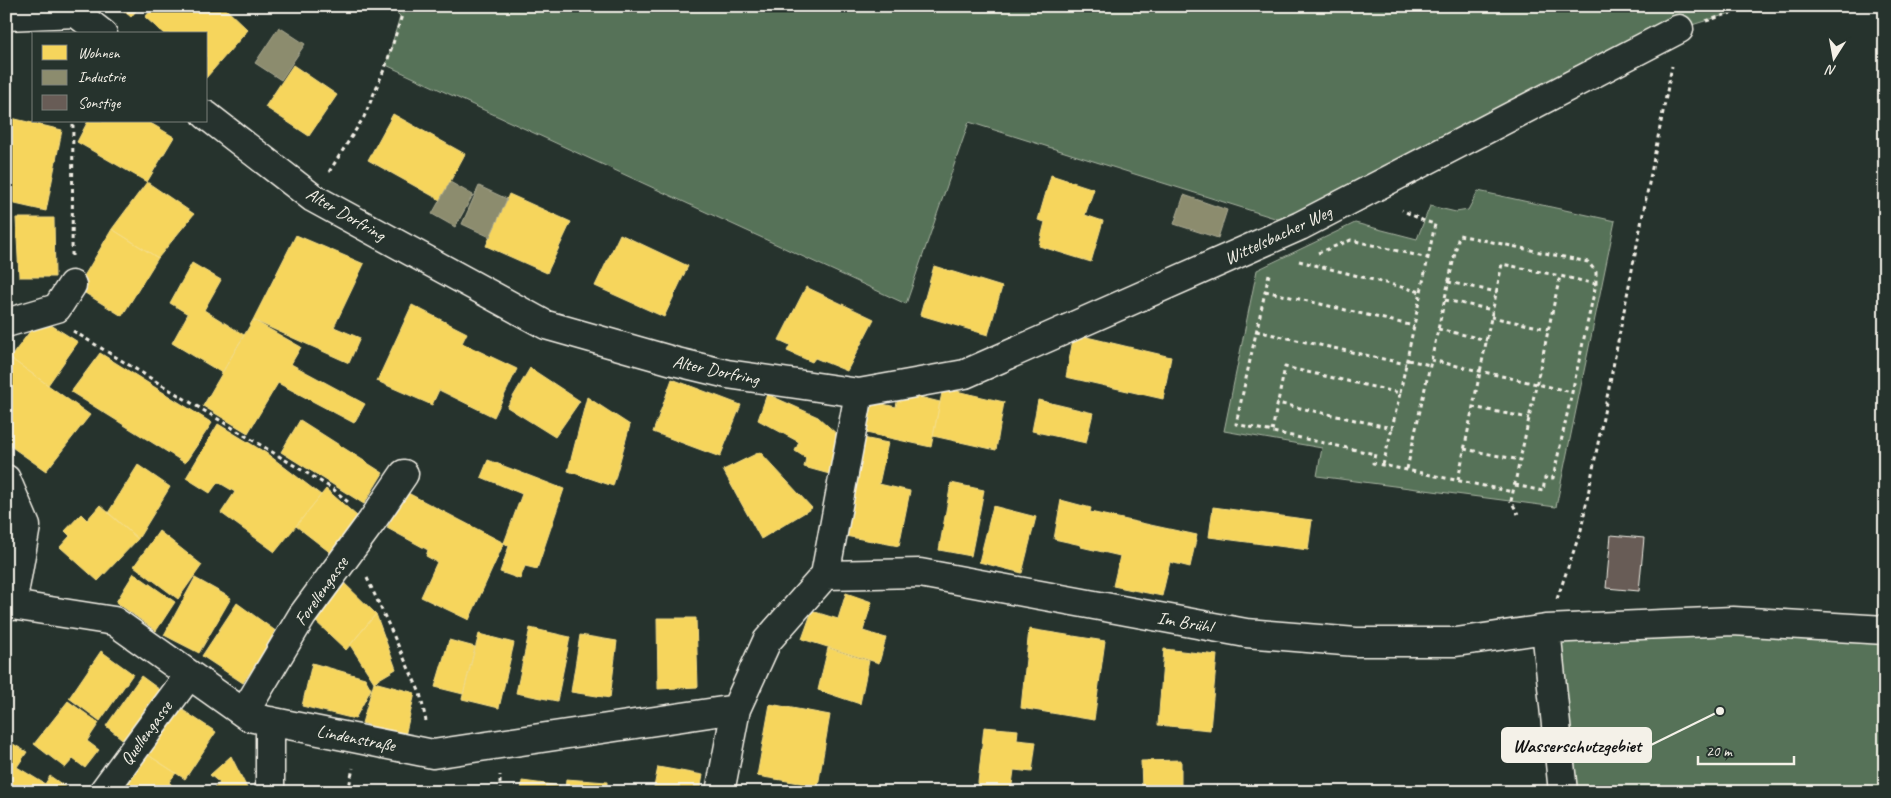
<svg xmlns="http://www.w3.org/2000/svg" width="1891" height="798" font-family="Caveat,sans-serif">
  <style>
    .green { fill: #577259; stroke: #a6b2a0 }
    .homes { fill: #f6d55c; stroke: #f5dd86 }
    .industry { fill: #8c8c6e; stroke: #abaa93 }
    .building { fill: #685c56; stroke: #f4f1e8 }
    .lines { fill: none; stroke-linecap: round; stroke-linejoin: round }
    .street-casing { stroke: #f4f1e8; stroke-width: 31 }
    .path { stroke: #f4f1e8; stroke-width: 3; stroke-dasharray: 4 4; stroke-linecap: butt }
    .street { stroke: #26332d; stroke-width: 28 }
    .labels { text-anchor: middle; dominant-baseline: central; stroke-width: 5; stroke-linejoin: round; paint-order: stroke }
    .street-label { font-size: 18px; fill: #f4f1e8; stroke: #26332d }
    .leader { fill: none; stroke: #f4f1e8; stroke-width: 2 }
    .callout-dot { fill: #f4f1e8; stroke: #26332d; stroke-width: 2 }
    .callout { fill: #f4f1e8; stroke: #f4f1e8; stroke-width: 2 }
    .callout-label { font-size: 19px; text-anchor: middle; font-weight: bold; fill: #111 }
  </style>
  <rect width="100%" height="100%" fill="#26332d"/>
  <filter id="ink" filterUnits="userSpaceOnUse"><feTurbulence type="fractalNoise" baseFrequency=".02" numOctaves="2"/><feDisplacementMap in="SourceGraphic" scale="10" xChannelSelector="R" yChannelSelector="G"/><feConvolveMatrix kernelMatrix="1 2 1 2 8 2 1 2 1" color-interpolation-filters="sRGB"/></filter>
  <g filter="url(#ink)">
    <!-- green -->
    <path class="green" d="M390,6H1753L1679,29L1300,226L969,122L906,304L386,65L400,16Z
      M1478,191L1615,221L1556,507L1317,476L1322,448L1224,431L1257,270L1355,223L1417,239L1430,206L1456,212L1468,210Z
      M1546,629L1885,630V792H1563Z"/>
    <!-- homes -->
    <path class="homes" d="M118,6H140L131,17Z
      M155,6H223L248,30L206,78V34H164L145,17Z
      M293,65L337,95L309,136L265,107Z
      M393,114L465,154L440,200L368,160Z
      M7,117L62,130L46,211L6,202Z
      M88,121H147L174,137L147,182L77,142Z
      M1051,175L1094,189L1085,215L1103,221L1091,262L1039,246L1045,222L1038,220Z
      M147,182L194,214L158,258L112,229Z
      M509,194L571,222L547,273L486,246Z
      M16,218H54L55,277H19Z
      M112,229L158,258L122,316L77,288Z
      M620,234L688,266L664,317L595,286Z
      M296,235L364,264L334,327L360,338L349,363L253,320Z
      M192,263L221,280L204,310L244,335L222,373L172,343L188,314L170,303Z
      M934,266L1002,287L988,335L920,315Z
      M806,287L874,319L847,371L815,358L812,362L787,351L790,345L779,340Z
      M412,305L467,333L462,343L517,369L494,417L439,390L432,405L377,381Z
      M253,320L301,347L291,364L365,404L354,423L278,383L248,433L203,406Z
      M51,325L78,342L48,385L10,358L34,326Z
      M1074,334L1171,357L1163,399L1066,377Z
      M100,353L212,423L185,463L71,392Z
      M10,358L90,415L46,471L6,443V437L12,429L6,425V384L10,379L6,377V365Z
      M530,368L580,401L555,437L507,407Z
      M672,379L741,405L720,457L653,432Z
      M943,388L1004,402L996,450L933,436Z
      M899,392L940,402L931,447L866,433L873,402L896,407Z
      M767,394L818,417L839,436L833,475L804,467L806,458L795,451L799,442L758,420Z
      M587,397L630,425L613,486L568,471Z
      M1038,400L1093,413L1086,443L1032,431Z
      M300,420L383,473L364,504L281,452Z
      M218,424L266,453L321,495L275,552L221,513L235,492L218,482L210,493L186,478Z
      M863,438L888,443L879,484L910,491L899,546L845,536Z
      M760,452L812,508L761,539L723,470Z
      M488,460L564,489L537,569L525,566L520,579L500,572L509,546L504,543L522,494L481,477Z
      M138,465L170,487L138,539L108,513Z
      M951,483L984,490L971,556L939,550Z
      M326,489L365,523L336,557L296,526Z
      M406,492L504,543L469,620L421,597L437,562L426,556L428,550L387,528Z
      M1061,500L1091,508L1090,512L1197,535L1190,567L1170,562L1162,596L1113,586L1120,556L1081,547V545L1054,539Z
      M100,505L138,539L98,581L60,547L70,536L65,531L81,514L87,520Z
      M993,506L1036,517L1022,573L979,562Z
      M1213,507L1312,520L1308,550L1209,537Z
      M159,531L202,565L178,599L134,566Z
      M134,573L175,602L156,631L116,602Z
      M195,578L231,598L199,653L164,635Z
      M341,580L376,614L346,650L311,617Z
      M846,593L872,602L863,631L886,638L879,663L802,639L812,611L838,619Z
      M237,603L277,632L243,683L202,656Z
      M376,614L396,669L374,682L350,645Z
      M657,618H696L698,687L658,689Z
      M530,628L570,637L557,701L516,693Z
      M1029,629L1105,641L1094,720L1021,708Z
      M479,634L514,643L499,708L462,699Z
      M580,635L617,641L610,698L571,692Z
      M449,640L475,647L463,694L435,687Z
      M828,648L869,661L860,704L818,690Z
      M1164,649L1217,655L1210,730L1158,725Z
      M101,651L133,674L100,721L69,698Z
      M312,663L365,678L371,689L355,719L302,706Z
      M141,676L167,695L131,746L106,726Z
      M374,682L415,693L405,736L362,723Z
      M68,701L99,723L87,741L99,750L85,768L73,759L65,768L34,744Z
      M770,704L830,715L818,786L757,776Z
      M178,707L216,732L185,779L145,753Z
      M984,727L1018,730L1017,740L1036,742L1032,772L1014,770L1011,792H977Z
      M6,740L27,752L17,767L45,784L50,776L73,792H6Z
      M145,753L176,773L169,782L177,792H116Z
      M231,756L249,792H209L220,783L210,775Z
      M1181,760V789L1142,790L1141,761Z
      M658,767L703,775L700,792H653Z
      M566,779L607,782V792H565Z
      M522,781L561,786L560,792H521Z"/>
    <!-- industry -->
    <path class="industry" d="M279,27L305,44L281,80L255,63Z
      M450,182L473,195L455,227L432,214Z
      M479,186L507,199L490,237L462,224Z
      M1184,195L1227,210L1218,238L1174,224Z"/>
    <!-- building -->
    <path class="building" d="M1611,535L1644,538L1639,591L1606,588Z"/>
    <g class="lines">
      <defs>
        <path id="street" d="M6,16L76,13L103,34
          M206,115L313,198L546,325L673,361L727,374L859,393L825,575L767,641L736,709L720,792
          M6,323L57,308L72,285
          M859,393L965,374L1300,226L1679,29
          M6,479L26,526L12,605
          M825,575L920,573L1246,633L1356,642H1456L1546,629L1733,621L1885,630
          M6,608L12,605L114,621L249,717L433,754L736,709
          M1546,629L1563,792
          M244,713L302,616L372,521L404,474
          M103,792L189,675
          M270,792V721"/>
      </defs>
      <!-- street casing -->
      <use href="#street" class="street-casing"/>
      <!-- path -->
      <path class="path" d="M1706,21L1753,6
        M329,172L364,117L386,65L405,6
        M1318,253L1351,240L1428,258
        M72,256L73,121
        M1299,261L1421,292
        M1269,274L1236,424L1375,454L1373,463L1513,492
        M1448,282L1497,292
        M1265,291L1414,326
        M1445,300L1493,310
        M1491,317L1548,329
        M1438,329L1487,340
        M73,331L333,489L348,502
        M1256,331L1406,364
        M1408,360L1430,365
        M1431,360L1572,392
        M1400,393L1435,224L1424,221L1402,210
        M1472,407L1529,418
        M1272,431L1285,367L1400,393L1392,428L1277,403
        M1464,449L1520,460
        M1383,465L1392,428
        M1407,469L1459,235L1588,262L1596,272V284
        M1458,480L1502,264L1560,276
        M1515,485L1543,491L1545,478H1553L1596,284L1560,276L1511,501L1518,514
        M367,578L420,693L426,721
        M1557,599L1581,530L1672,66
        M348,792L353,768
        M500,792V775"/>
      <!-- street -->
      <use href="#street" class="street"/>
    </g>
  </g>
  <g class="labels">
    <!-- street labels -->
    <g class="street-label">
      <text transform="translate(346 214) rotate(30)">Alter Dorfring</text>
      <text transform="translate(1278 235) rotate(-25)">Wittelsbacher Weg</text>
      <text transform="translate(716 370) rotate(12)">Alter Dorfring</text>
      <text transform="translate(321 591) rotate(-55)">Forellengasse</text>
      <text transform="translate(1185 622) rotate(10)">Im Brühl</text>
      <text transform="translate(146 733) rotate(-54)">Quellengasse</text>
      <text transform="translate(356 738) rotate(11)">Lindenstraße</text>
    </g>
  </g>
  <!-- callouts -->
  <path class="leader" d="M1720 711L1651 745"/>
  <circle class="callout-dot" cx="1720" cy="711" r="5"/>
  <rect class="callout" x="1502" y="728" width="149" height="34" rx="5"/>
  <g class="callout-label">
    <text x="1577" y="752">Wasserschutzgebiet</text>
  </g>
  <!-- margin -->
  <rect width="1891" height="798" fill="none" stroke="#26332d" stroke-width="25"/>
  <rect x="12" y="12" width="1866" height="773" fill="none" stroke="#f4f1e8" stroke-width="2" filter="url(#ink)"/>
  <!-- legend -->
  <rect x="32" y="32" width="175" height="90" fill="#26332d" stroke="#787f78"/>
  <rect x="42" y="45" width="25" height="15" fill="#f6d55c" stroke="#787f78"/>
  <text x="78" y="58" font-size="15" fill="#f4f1e8">Wohnen</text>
  <rect x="42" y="70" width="25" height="15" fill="#8c8c6e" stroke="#787f78"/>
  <text x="78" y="82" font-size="15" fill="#f4f1e8">Industrie</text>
  <rect x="42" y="95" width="25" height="15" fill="#685c56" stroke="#787f78"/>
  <text x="78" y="108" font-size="15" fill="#f4f1e8">Sonstige</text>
  <!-- north arrow -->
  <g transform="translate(1834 58) rotate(191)" stroke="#26332d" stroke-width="4" paint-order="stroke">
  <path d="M0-4L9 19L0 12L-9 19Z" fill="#f4f1e8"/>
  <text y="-8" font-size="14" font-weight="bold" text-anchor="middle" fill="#f4f1e8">N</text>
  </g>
  <!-- scale -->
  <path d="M1698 756v8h96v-8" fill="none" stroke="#f4f1e8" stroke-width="2.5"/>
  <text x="1706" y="756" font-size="15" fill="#f4f1e8" stroke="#26332d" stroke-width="4" paint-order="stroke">20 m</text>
</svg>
